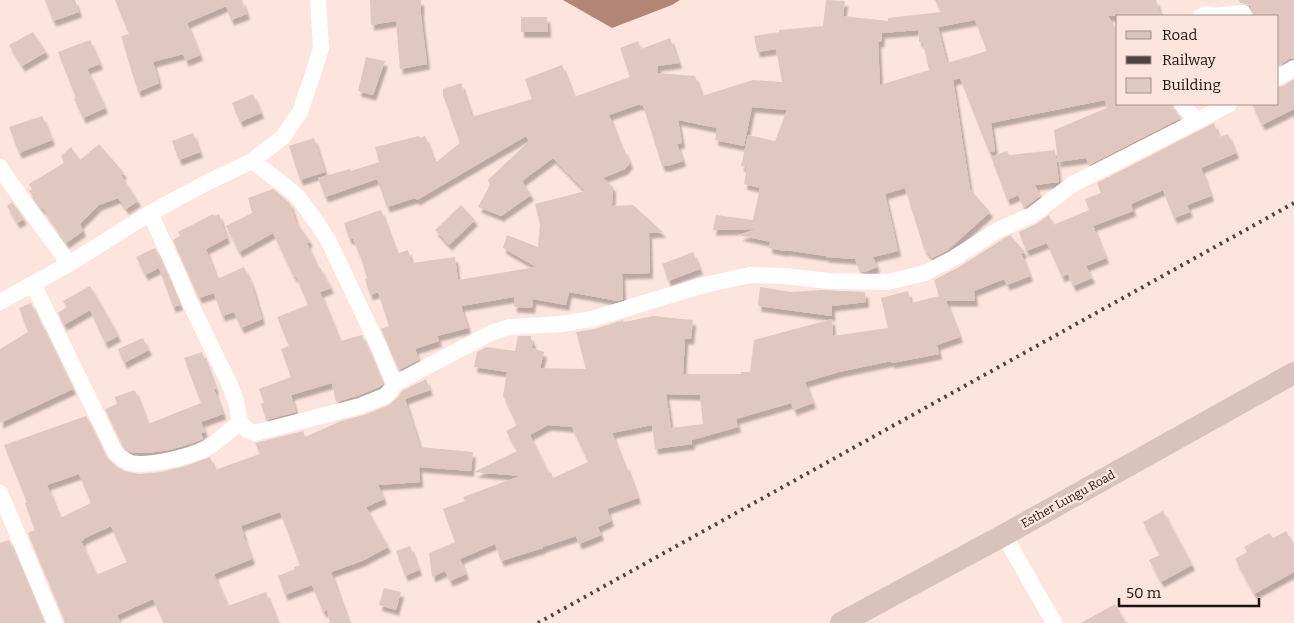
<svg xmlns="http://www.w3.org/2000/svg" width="1294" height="623" font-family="Bitter,serif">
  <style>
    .water { fill: #b28577 }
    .building { fill: #e0c8c0; fill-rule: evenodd; filter: url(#shadow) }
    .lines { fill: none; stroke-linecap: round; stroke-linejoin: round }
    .street { stroke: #fff; stroke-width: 16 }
    .secondary { stroke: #d8c2ba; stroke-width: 22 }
    .rail { stroke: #4d423e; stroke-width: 4; stroke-dasharray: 2.5 5; stroke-linecap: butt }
    .labels { text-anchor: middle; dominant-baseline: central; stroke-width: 5; stroke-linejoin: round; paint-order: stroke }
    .street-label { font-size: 12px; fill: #1b1310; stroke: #fde4dc }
  </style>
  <defs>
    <filter id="shadow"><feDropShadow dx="3" dy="5.5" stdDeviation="1" flood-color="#0004"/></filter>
  </defs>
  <rect width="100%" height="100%" fill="#fde4dc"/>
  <!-- water -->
  <path class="water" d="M563,0H680L672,5L612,28Z"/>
  <!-- building -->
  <path class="building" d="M45,0H75L79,12L53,21Z
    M115,0H242L247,14L231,20L226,6L187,23L200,55L186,61L183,54L153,62L159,83L138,92L121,36L129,34Z
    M370,0H421V15L427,64L400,69L396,21L371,25Z
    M826,0L845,1L843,16L888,21V18L941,12L935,0H1156L1161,16H1108L1118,33V104H1172L1174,110L1181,118L1089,165L1086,158L1058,162L1054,130L1107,108L1105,100L991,123L995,151L989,152L960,78L953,80L970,189L990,212L948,250L932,258L924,249L905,188L885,194L898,251L873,257L877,267L865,272H860L855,259L826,257V256L786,250L785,251L769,248L770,242L739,235L756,229L713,230L716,215L753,220L760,188L744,184L747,167L741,166L748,135L775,141L787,110L752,107L744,146L715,140L717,128L678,120L682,143L677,144L683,161L668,166H662L643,105L641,106L640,104L609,115L622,150L624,149L630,163L625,169L603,178L613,187L612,206L633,205L663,232L649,233L650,273L622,274L623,299L618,301L569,292L566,305L533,299L532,308L514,307V297L461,306L468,328L437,336L439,341L415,349L419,360L399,370L381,329L389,326L378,292L370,295L365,279L367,278L362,261L353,239H349L344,223L381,210L397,254L408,250L412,263L455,257L458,280L536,267L503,248L507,235L538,247L540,224L535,204L585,191L553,158L522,181L531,195L501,216L478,207L490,185L488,180L529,141L526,136L417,200L415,198L387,207L377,179L325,197L318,178L350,169L351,171L379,162L375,147L419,136L420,138L425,136L435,163L460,143L443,95V89L461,83L472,117L532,99L525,79L562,65L574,97L630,77L620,48L638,41L641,49L670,38L679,63L658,66V73L695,76L702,96L753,80L782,82L776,49L757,52L754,36L779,32V30L823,26ZM975,20L987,51L947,63L938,27ZM918,30L919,42H923L929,70L880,85L878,42H881L882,33Z
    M1239,0H1294V58L1289,59L1278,66V16H1254L1250,6L1246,4L1240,3Z
    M521,17H547L548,32H521Z
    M33,32L46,52L22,66L9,45Z
    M90,40L100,64L87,69L105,108L83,118L74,99L76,98L58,52Z
    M366,57L385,61L373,95L358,91Z
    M1294,79V109L1262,125L1252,104H1278V87L1283,86Z
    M253,94L261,113L240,122L232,103Z
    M42,116L52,140L19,153L9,127Z
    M1214,123L1219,137L1228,134L1236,153L1201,168L1211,196L1187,205L1190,212L1174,218L1163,190L1131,204L1133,211L1093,226L1106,258L1086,266L1092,278L1073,286L1068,274L1062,277L1047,243L1026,251L1019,232L1036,224L1049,215L1053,225L1089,210L1085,199L1101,193L1097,183Z
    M193,133L200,152L179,160L172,141Z
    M314,138L325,172L300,180L289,146Z
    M99,144L124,173L121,175L138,201L126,209L118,198L99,205L80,224L83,231L66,243L43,208L42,209L29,191L32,189L29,184L64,163L61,156L71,147L80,160Z
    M1055,150L1059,182L1035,185L1040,196L1024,208L1018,195L1007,200L991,157L1007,151L1009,155Z
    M273,189L290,203L296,222L310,241L307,243L318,269L320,267L331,288L320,292L340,341L362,335L383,384L379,387L357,396L336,402L332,383L291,395L296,412L266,420L261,404L264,403L259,389L291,377L281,349L289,346L277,317L308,305L296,276L294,277L273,233L239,252L226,226L252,213L248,198Z
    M12,202L24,219L17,223L7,206Z
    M461,205L475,220L449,245L435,230Z
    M213,214L214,216L219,214L227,238L206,249L217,279L244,267L251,282L262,319L241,328L234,312L222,316L214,293L199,298L173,240L180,236L178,232Z
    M1010,235L1025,252L1021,253L1030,276L1007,285L1004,279L974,291L975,301H946L960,337L937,345L939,354L892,363L891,361L839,372L805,382L813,403L794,410L791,403L736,419L738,427L692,440V444L655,449L652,425L612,433L624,465H626L638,498L607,509L611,521L598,527L601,535L579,544L576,536L543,547V548L501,561L495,544L460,559L466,574L450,581L445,571L432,577L429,553L455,542L443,509L465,501L463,497L520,476L474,472L517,451L506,431L517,425L503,396L507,372L474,367L477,352L486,347L515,351L518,336H531V340L533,341L532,348L544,352L540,368L586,369L576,332L595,329L623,320L624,322L653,316L693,320L691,339H685L683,374H741V372H750L754,340L832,319L833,336L888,328L881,298L908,291L911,303L939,296L934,280L959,267L1003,239ZM666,394L700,395L703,424L671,428ZM548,425L572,427L588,462L553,478L551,472L548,473L530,435Z
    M155,248L168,276L180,305L173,307L159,268L145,275L136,257Z
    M693,252L700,269L668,281L662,264Z
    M90,286L112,324L118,336L105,343L90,310L64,325L58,313L67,307L63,301Z
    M760,287L791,292L822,290L865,292L866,302L832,306V316L758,306Z
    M31,303L40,324L41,323L73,389L0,423V349L28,332L19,308Z
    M143,338L149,350L124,363L118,349Z
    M202,352L216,389H214L223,414L201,422L205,432L201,433L203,439L190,444L169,450L148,453H133L128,451L123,446L105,409L117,404L115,397L135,390L148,424L201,403L184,358Z
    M426,379L430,390L405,399L420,447L473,452L471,471L419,467L420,482L378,485L384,499L366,507L388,547L362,561L331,572L349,623H330L327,610L323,612L312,585L285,595L278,576L295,569L294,567L300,565L280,512L241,526L244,535H243L252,559L214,574L228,606L266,592L278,623H164L153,599L117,615L120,623H65L64,619L28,533L35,530L25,503L27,502L4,445L86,416L106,457L116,466L124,471L139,474L161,472L186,466L210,457L215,470L260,454L255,443L303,431L305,437L341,421L364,415L389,405L398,397L402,391ZM79,474L91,503L60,518L47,485ZM111,526L127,562L96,575L81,541L84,540L83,539Z
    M1163,511L1192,565L1161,582L1149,560L1160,555L1143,522Z
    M1286,531L1294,545V572L1254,594L1235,559L1247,552L1244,547L1269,533L1273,538Z
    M9,540L44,623H0V543Z
    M410,546L419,570L405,576L396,551Z
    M384,588L401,592L396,610L379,605Z
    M1115,604L1126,623H1081Z"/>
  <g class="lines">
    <!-- street -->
    <path class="street" d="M1201,16L1208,14L1212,16L1243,13L1244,16
      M1278,77L1294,68
      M1182,104L1197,121
      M0,167L4,174L69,264
      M33,284L115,452C120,457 124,461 131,463C148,467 195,456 210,446C221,439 230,430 240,422L236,401L229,383L189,301L177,272L150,213
      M0,302L69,264L150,213L208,182L252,161L283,137L300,112L312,77L321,48L318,0
      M394,384L491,333L509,327L560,324L592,319L700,286L750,275L785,276L829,281L888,282L925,273L954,258L998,230L1032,215L1073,184L1197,121L1229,104
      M240,422L247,430L255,433L360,406L385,396L391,390L394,384L379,347L328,240L317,223L298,197L284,185L252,161
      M0,493L55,623
      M1004,535L1054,623"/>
    <!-- secondary -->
    <path class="secondary" d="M841,623L1004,535L1294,373"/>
    <!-- rail -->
    <path class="rail" d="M538,623L1294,203"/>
  </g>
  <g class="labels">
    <!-- street labels -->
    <g class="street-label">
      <text transform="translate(1068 499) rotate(-29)">Esther Lungu Road</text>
    </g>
  </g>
  <!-- legend -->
  <rect x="1116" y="15" width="162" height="90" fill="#fde4dc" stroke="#a3908a"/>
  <rect x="1126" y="31" width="25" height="8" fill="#d8c2ba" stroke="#a3908a"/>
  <text x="1162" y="40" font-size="15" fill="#1b1310">Road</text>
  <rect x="1126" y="56" width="25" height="8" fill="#4d423e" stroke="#a3908a"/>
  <text x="1162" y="65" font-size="15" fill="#1b1310">Railway</text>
  <rect x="1126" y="78" width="25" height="15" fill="#e0c8c0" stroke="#a3908a"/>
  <text x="1162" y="90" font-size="15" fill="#1b1310">Building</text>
  <!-- scale -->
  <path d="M1119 598v8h140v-8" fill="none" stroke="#1b1310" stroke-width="2.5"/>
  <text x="1126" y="598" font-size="15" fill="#1b1310" stroke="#fde4dc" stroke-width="4" paint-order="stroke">50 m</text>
</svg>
